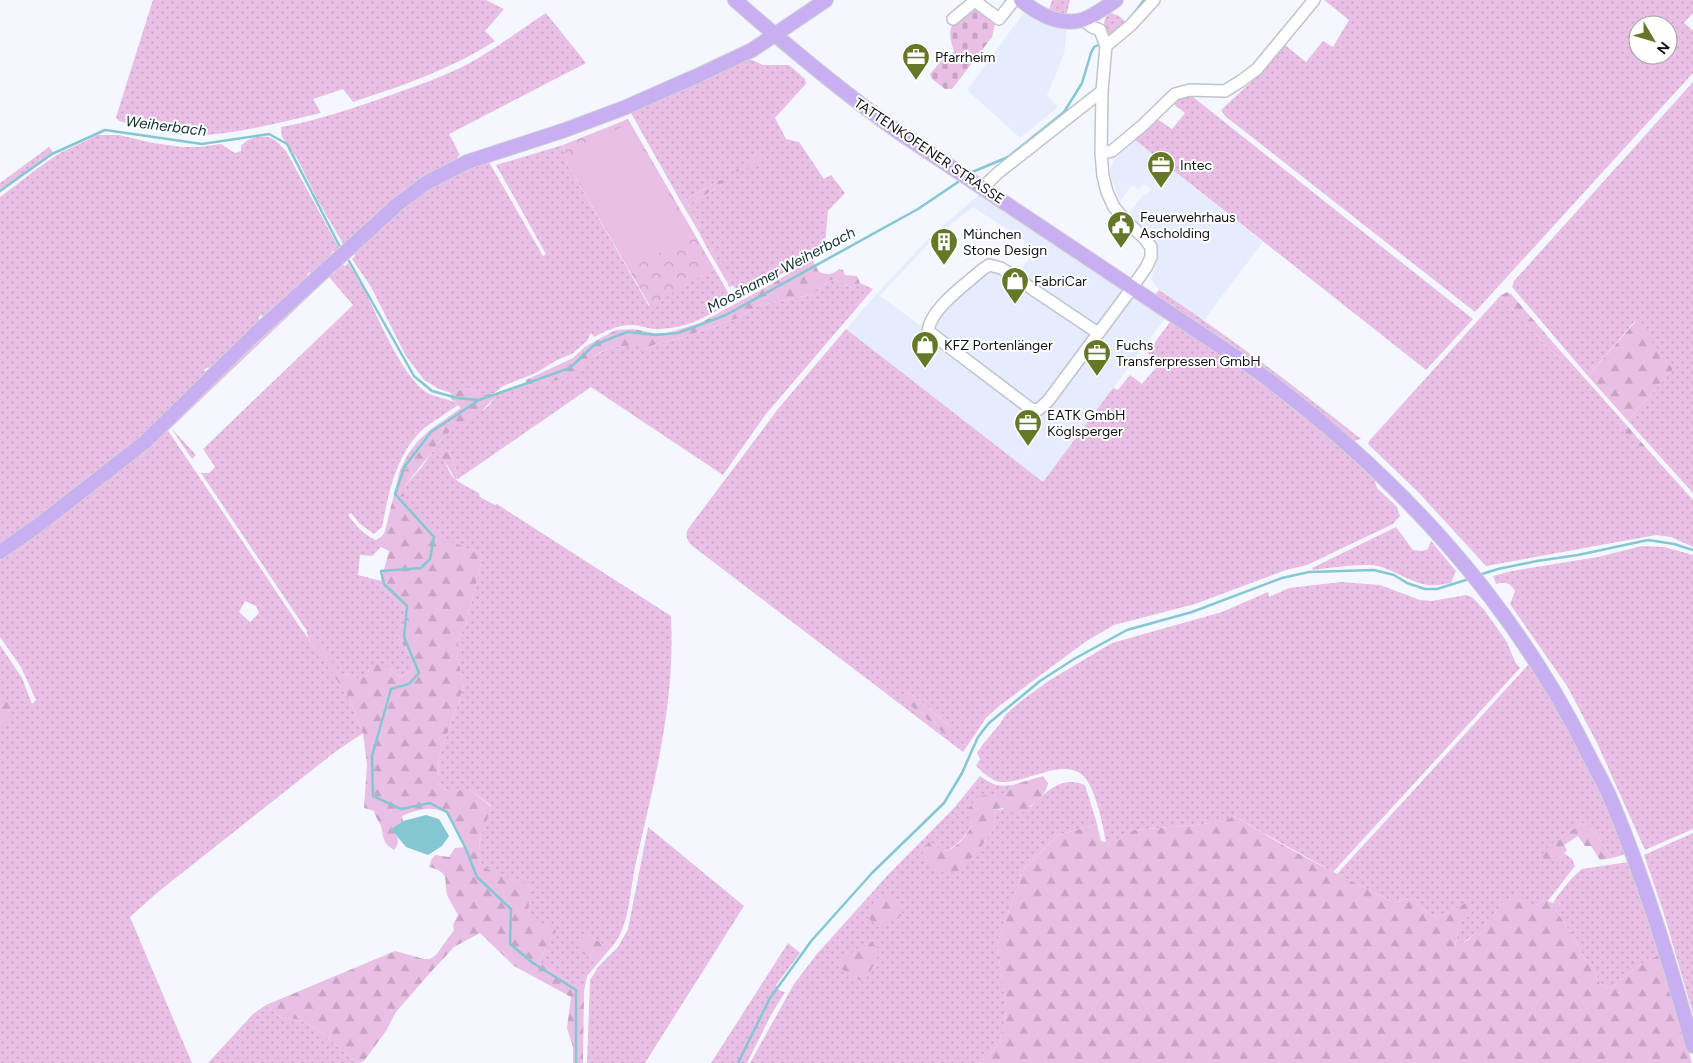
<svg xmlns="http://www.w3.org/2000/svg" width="1693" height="1063" font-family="Figtree,sans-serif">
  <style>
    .built { fill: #e6ecfd; fill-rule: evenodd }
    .grass { fill: url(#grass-dots); fill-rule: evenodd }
    .forest { fill: url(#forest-firs) }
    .cemetery { fill: url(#cemetery-stones) }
    .park { fill: url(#park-crowns) }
    .pitch { fill: #e9bfe5 }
    .water { fill: #84c7d3 }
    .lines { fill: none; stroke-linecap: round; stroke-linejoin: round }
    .stream { stroke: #84c7d3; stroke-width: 2.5 }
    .minor-casing { stroke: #bfc3cd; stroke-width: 14 }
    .major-casing { stroke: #d4d4d5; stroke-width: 16 }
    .minor { stroke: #fff; stroke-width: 11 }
    .major { stroke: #c8aff1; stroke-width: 14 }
    .labels { text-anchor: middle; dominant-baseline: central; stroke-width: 4; stroke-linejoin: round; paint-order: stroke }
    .poi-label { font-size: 14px; fill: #101115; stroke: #fff; text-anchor: start }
    .street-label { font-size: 14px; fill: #101115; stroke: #fff }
    .water-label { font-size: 15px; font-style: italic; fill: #0f3137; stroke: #fff }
  </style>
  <defs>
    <pattern id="grass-dots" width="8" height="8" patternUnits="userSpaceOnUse" patternTransform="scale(1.25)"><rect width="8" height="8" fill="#e9bfe5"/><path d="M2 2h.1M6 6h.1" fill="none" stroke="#c7a3c4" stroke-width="1.8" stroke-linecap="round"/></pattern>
    <pattern id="forest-firs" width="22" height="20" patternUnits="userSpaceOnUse" patternTransform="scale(1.25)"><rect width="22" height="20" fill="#e9bfe5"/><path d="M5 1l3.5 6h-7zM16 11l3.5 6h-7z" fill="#c7a3c4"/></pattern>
    <pattern id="cemetery-stones" width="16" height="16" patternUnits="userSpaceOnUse" patternTransform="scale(1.25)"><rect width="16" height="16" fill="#e9bfe5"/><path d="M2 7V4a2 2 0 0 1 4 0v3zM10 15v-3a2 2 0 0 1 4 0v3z" fill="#c7a3c4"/></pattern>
    <pattern id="park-crowns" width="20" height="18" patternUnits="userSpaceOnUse" patternTransform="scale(1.25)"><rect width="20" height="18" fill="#e9bfe5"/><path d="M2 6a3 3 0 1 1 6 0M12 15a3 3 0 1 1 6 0" fill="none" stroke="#c7a3c4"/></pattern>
  </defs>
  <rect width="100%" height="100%" fill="#f4f7ff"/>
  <!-- built -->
  <path class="built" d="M1025,11L1067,28L1064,54L1047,95L1058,107L1020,138L967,90Z
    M1135,140L1263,242L1204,320L1159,290L1151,279L1157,261L1156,246L1147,233L1127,216L1144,194L1146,195L1151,189L1144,184L1139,190L1132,185L1120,202L1111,177L1110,169L1115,159Z
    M981,193L1166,317L1043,482L846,329L890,279L932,235ZM973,207L1036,248L1018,274L991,257L944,299L921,326L880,296L933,239Z"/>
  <!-- grass -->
  <path class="grass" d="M153,0H486L504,9L485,31L495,41C449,70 404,85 353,102L343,89L313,99L321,113C281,122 224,138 183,135C161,133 141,126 119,121L116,117Z
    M1052,0H1070L1066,17H1059L1049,10Z
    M1324,0H1693V13L1684,23L1693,31V73L1475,312L1225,116L1221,110L1262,72L1285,45L1306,62L1323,41L1333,47L1349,20ZM1638,25H1668V55H1638Z
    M546,13L586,63L449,134L460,155L457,157L458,162L345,247L317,199L297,158L282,137L281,127C319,120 354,108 391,95C416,86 442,77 466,65C494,50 520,30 546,13Z
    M1111,13L1119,16L1125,21L1107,37C1104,28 1101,18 1111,13Z
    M747,60H752L763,65H789L805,79L806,84L803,87L775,118L786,139L799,142L824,179L831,175L845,193L828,211L825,245L818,252L742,297L740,292L733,286L729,287L727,282L729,279L712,248H707L697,229L700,227L688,205L723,184L720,180L681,202L631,113L632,110Z
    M1693,82V493L1628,421L1673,369L1635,321L1588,376L1512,287L1514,281Z
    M1180,97H1193L1473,319L1426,370L1135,140L1157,119L1172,129L1185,113L1171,102Z
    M97,135H119L153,143L182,147H199L221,144L235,153L241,151V146C247,138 262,134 271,138C277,141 281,146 286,151L341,252L332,251L331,254L337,255L315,276L309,272L307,275L311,279L267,319L261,315L258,318L263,322L212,371L208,367L204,370L208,375L139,443L135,440L133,443L136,446L58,506L55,503L52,504L55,508L0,547V197C17,185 33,171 51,159C65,149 81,144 97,135Z
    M563,145L568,165L649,306L714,268L733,301C711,315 687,328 661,329C652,330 643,326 634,325C620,324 607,330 594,337L591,333L587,341L572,354L557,360L536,373L503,386L494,393L483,395L468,388L451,393L439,389L424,380L406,356L371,287L352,259L355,256L353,252C387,221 420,188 463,169C471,166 480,164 489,162L543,256L546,254L496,165Z
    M49,147L53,152L0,192V183Z
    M341,263L345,266L348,263C354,273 361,283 366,293C379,320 402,375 426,392C437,399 448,397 458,405C446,414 431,422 420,432C395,458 389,493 382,527L374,534L360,524L351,513L348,515C356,526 364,535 376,540L381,537L385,532L381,547L372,556L360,555L358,575L381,581L386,592L400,601L408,622L398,628L396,634L412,659L413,669L406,675L399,677L388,667H369L368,675L357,679L351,674L343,675L338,670L307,631L201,473H209L215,467L203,449L353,305L329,277L171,428L196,455L192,459L171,428L170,426L223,371Z
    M834,279L840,281L851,288L860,283L873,289L766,414L723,475L591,387L458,479L453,459L448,450L440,452L436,445C442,440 447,433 453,428C466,418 490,412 495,395L526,384L530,387L584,366L591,358L607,349L624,345H636L647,349L653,345L678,339L735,319L758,306L814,294L828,281Z
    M1159,290C1229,336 1295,387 1361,439L1354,441L1298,397L1154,296Z
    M1500,296L1549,349L1559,358L1564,355L1623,421L1620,426L1644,451L1648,450L1693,500V547L1671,537L1656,535L1486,566L1419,493L1368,444L1369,441Z
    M1170,322L1173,323L1262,380L1371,470L1377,488L1397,507L1400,516L1393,524L1307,565L1286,570L1195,604L1114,625L1085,642L998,707L986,718L963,752L695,548C689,543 684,537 688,529L778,409L846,329L1043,482L1113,388L1118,390L1130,375L1142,384L1160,363L1147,353ZM909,692L951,727L952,728L904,699Z
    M167,430L169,432L300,627L339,681L348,696L363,733L335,752L158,892L130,917L192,1063H0V732L10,702H0V645L22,678L32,704L36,700L21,667L0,637V558ZM245,601L256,606L259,613L250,622L239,612Z
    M418,441L421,449L406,470H400L408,454Z
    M433,451C447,457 446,471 455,479C461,484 472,489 479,493L480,497L495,505L497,504L503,508L671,616C673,653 670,693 664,729C657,776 645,821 635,867C629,895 630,928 610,949L589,935L580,951L598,963L587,976L584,991L538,961L549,945L528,915L529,885C513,879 488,874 478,860L480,840L491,806L471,790H447L441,787L438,782L439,757L464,686L457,654L459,637L466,624L483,555L441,538L402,494L403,488L421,468Z
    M1396,527L1413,550L1422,551L1428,549L1431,541L1456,571L1451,583C1444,584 1435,586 1428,585C1411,583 1395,570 1378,566C1360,563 1331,568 1313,570L1312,568Z
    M1642,546L1664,547L1693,555V829L1645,850L1597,743L1567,686L1510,604L1515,591C1510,583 1506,581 1496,584L1493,576L1512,571L1598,557Z
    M1341,582L1380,585L1420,600L1432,601L1466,595L1472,597L1485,611L1507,642L1515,662L1520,668L1333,872L1258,830L1235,816L1223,821L1196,825L1134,830L1112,843L1106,842C1103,825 1096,792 1086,779C1067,754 1026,784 1001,782C991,781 983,772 976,766L980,759L977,753L983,744L1000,724L1006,714L1021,701L1050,680L1112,643L1222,612L1268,592L1269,597L1289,588Z
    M1530,663L1585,754L1626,854L1612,858L1597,835L1582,823L1548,847L1556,861L1564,853L1572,859L1575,866L1547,902L1544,900L1535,906L1504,901C1491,919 1475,937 1455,947L1459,923L1469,916L1449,913L1434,917L1407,898L1395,903L1337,874Z
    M980,776C993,785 997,787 1013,785L1006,793L969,809L972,825C965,836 955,850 942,851L961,868L981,847L995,826L994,810L1031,807C1046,791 1062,775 1085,785L1097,824L1058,835L1023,870L997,944L1006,1007L1005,1028L997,1046L987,1057L979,1063H750L794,984L816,955L886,877L954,808Z
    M648,827L744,906L645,1063H587L590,980L598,967L618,947L628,929Z
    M1693,833V1014L1664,914L1644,855Z
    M1628,862L1662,954L1638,966L1611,988L1600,984L1592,965L1582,955L1577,943L1556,910L1560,904L1556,898L1571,879L1582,869Z
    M788,943L800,953L776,985L780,991L785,992L771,1015L747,1063H711Z
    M266,1005L283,1019C306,1013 338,1048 355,1062L360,1063H208L253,1014Z"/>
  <!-- forest -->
  <path class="forest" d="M773,147L775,150L738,174L735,173L737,169Z
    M720,180L724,181L723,184L688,205L700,227L697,229L681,202Z
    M707,248H712L725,266L730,279L727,282Z
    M812,259L819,272C827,275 832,275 839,269L843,270L845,275L857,276L860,283L852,288L840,281L834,279L828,281L814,294L758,306L735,319L678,339L653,345L647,349C624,341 590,348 581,374L530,387L526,384V380L573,358L586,346L616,330L633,329L655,333H667L700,323L770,285Z
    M1507,292L1511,294L1564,355L1559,358L1549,349L1500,296Z
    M1636,321L1673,369L1628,421L1588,376Z
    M468,388L483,395L494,393L496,396L478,415L452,429L436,445L440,452L448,450L453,459L458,479H455C449,469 444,456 433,451L403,488V494L441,537L483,555L466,624L459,637L457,654L464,686L439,757L438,782L441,787L447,790H471L491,807L480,840L478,860C488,874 514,879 530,885L528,915L556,931L549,945L538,961L584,991L583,1063H573V1047L567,1028L571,997L514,966L480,933L454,947L430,973L396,1012L386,1031L364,1061L360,1063L355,1062C338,1048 306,1013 283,1019L266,1005L395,951L424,959H430L436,955L454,930L453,925L458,915C455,909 451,903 448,897C442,881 453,873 429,867L431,860L435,855L449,857L455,848L466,847L446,813C431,805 417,810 402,816L403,821L391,829C398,837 401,841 394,850C382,842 384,839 381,826C379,821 375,817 374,811L364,808L367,765L363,733L348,696L308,638L307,631L343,675L351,674L357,679L368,675L369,667L377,662L388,667L399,677L406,675L413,669L412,659L396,634L398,628L408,622L400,601L386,592L381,581L389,551L381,547L400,470H406L421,449L418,441L431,429L461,408L451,399V393Z
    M1623,421L1648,450L1644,451L1629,437L1620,426Z
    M909,692L952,728L945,734L903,699Z
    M0,702H10L14,705L13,710L0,732Z
    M1043,776L1048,783C1046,797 1030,807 1018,815L1002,808L994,810L995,826L981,847L961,869L948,875C937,869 924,863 922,849L930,841L942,851C955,851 966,836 972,825L968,809L979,796L1006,793L1013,785Z
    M1235,816C1286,849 1341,876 1395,903L1407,898L1434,917L1449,913L1469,901L1475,909L1469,916L1459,923L1455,946L1468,940L1495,913L1504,901L1519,894L1535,906L1544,900L1553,903L1556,898L1560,904L1556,910L1577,943L1582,955L1592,965L1600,984L1611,988L1638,966L1659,955L1692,1063H979L987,1057L997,1046L1005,1028L1006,1007L997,944L1023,870L1058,835L1097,824L1101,841L1112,843L1134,830L1196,825L1223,821Z
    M1582,823L1597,835L1612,858L1600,860L1591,846H1585L1578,836L1564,845L1567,850L1556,861L1545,859L1541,856L1548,847Z
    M881,894H894L903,915L877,927L865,914Z
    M589,935L610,949L598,963L579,951C577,942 582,938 589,935Z
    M869,940L881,951L864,983L840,968L842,960Z"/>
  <!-- cemetery -->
  <path class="cemetery" d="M975,4L996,20L992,37L952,89H945L932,79L930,74L947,54L951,55L954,51C944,23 955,21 975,4Z"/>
  <!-- park -->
  <path class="park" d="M628,119L714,268L650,306L568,165L563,145Z"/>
  <!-- pitch -->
  <path class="pitch" d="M628,123L691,235L629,270L566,158Z"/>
  <!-- water -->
  <path class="water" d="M426,815L439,819L449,836L442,846L428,855L406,847L391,829L403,821Z"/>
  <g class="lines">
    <!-- stream -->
    <path class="stream" d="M1132,16L1144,0
      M970,173L1008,157L1064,112L1082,83L1091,53L1094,47L1102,43
      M0,191L52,154L105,130L202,144L269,134L287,144L340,247
      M349,261L414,376L432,391L457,398L479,400
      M1479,575L1498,569L1537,561L1578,555L1648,540L1674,544L1693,550
      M576,1063V990L533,963L510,944L511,909L477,877L465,847L447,812L430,803L401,809L373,796L372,756L391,689L409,684L419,673L404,637L407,606L384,584L381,571L421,568L430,559L434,537L395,494L405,466L431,432L479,400L570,368L594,345L627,332L656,335L678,333L726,315L918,209L961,180
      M738,1063L770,998L812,940L872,873L944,803L962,773L978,737L989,723L1040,681L1074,659L1127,630L1192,612L1282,578L1309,572L1374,570L1394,575L1407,583L1425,589H1437L1469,579"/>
    <defs>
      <path id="minor" d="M975,1L999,19L1014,0
        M953,19L976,0
        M1083,20L1092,27L1100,30L1106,46L1102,91L1101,153L1103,176L1107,192L1114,207L1125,220L1144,238L1151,247V257L1147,266L1132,288L1048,401L1038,410L1031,409L928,331C931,308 966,284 983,269L989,265L1001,268L1098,333
        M1106,46L1131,25L1154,0
        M1101,153L1112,151L1143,125L1175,94L1190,90L1225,91L1241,81L1257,69L1314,0
        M982,188L999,172L1102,91"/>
      <path id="major" d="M735,0C787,46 840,90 897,131L1254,369C1394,473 1510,596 1588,754C1596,770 1605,785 1612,802C1645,881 1670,964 1693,1046
        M1021,0C1038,14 1060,26 1082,20C1094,16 1106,7 1116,0
        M0,552L40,524L145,442L254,335L398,204L426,183L467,162L565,130L624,108L699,75L752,50L826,0"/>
    </defs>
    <!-- minor casing -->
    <use href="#minor" class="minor-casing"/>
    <!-- major casing -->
    <use href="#major" class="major-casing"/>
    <!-- minor -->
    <use href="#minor" class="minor"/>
    <!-- major -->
    <use href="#major" class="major"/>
  </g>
  <!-- icons -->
  <defs>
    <symbol id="office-pin" viewBox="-11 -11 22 30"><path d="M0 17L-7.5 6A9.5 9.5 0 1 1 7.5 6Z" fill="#647828" stroke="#fff"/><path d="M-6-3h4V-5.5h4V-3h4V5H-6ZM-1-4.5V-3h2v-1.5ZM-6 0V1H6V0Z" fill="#fff"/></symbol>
    <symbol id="civic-pin" viewBox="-11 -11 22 30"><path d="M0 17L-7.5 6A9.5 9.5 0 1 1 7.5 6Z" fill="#647828" stroke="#fff"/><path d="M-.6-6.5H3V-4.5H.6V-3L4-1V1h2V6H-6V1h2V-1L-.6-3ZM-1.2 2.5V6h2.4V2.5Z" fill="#fff"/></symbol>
    <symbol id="building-pin" viewBox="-11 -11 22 30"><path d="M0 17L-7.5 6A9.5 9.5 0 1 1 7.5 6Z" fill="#647828" stroke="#fff"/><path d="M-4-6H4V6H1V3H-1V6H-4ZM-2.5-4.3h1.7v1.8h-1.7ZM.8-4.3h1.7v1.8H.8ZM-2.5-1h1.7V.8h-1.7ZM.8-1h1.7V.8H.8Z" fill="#fff"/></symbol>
    <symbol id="shop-pin" viewBox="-11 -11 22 30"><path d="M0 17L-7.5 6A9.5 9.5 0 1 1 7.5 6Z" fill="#647828" stroke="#fff"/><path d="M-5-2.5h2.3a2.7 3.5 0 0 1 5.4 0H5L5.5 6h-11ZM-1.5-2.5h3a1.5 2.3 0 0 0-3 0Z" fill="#fff"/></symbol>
  </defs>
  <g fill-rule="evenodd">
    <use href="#office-pin" x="900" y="41" width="32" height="43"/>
    <use href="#office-pin" x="1145" y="149" width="32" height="43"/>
    <use href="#civic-pin" x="1105" y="209" width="32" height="43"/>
    <use href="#building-pin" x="928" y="226" width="32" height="43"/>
    <use href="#shop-pin" x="999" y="265" width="32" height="43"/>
    <use href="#shop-pin" x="909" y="329" width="32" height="43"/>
    <use href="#office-pin" x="1081" y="337" width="32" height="43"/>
    <use href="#office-pin" x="1012" y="407" width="32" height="43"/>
  </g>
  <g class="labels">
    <!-- poi labels -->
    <g class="poi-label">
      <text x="935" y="57">Pfarrheim</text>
      <text x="1180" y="165">Intec</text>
      <text x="1140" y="217">Feuerwehrhaus<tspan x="1140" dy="16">Ascholding</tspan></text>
      <text x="963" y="234">München<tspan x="963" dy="16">Stone Design</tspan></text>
      <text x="1034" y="281">FabriCar</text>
      <text x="944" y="345">KFZ Portenlänger</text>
      <text x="1116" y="345">Fuchs<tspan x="1116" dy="16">Transferpressen GmbH</tspan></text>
      <text x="1047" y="415">EATK GmbH<tspan x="1047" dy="16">Köglsperger</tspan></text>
    </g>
    <!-- street labels -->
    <g class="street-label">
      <text transform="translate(929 151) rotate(34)">TATTENKOFENER STRASSE</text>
    </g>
    <!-- water labels -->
    <g class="water-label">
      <text transform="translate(166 126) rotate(7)">Weiherbach</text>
      <text transform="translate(781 270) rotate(-28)">Mooshamer Weiherbach</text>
    </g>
  </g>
  <!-- north arrow -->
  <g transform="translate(1653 40) rotate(128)"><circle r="24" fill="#ffffff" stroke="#9fa0a1"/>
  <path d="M0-4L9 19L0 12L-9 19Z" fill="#647828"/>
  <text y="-8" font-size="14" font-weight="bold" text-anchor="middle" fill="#101115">N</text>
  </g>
</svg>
